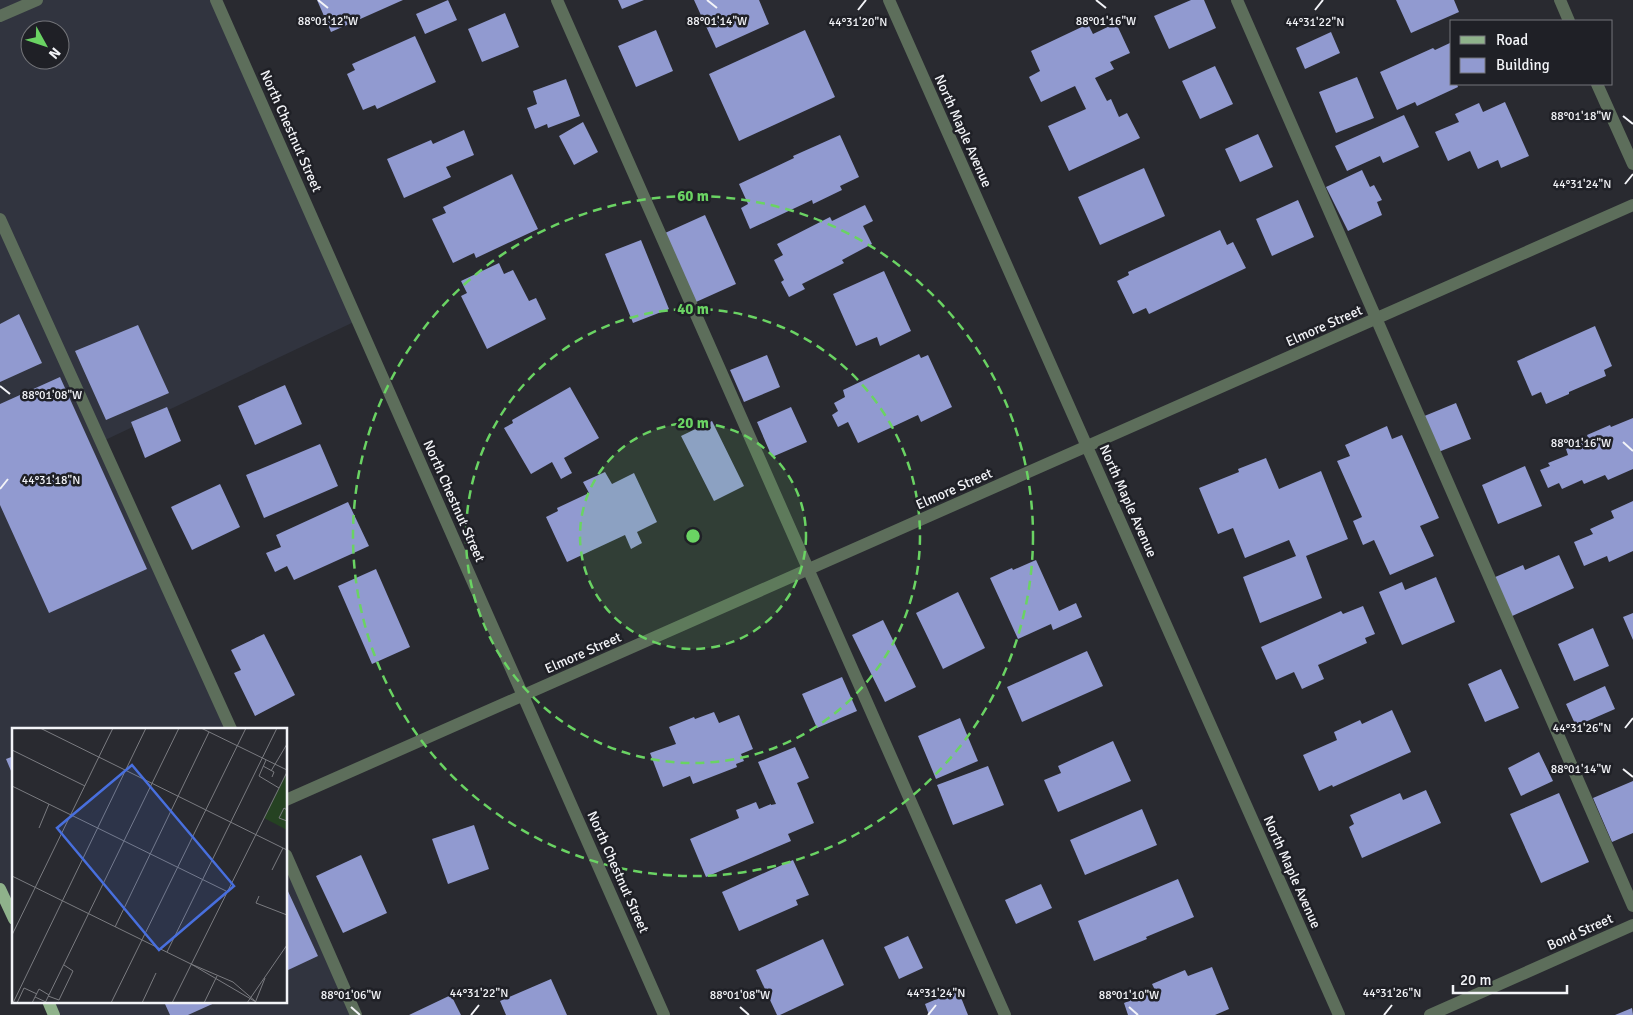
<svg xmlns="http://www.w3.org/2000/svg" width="1633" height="1015" font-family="Signika,sans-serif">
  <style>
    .built { fill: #31343f; fill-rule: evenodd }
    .building { fill: #919ad0 }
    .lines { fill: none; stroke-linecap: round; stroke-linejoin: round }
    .minor { stroke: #5d6e5b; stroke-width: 12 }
    .major { stroke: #8fb28b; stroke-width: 12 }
    .ticks { fill: none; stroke: #f3f4f8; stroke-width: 2 }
    .ring { fill: none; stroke: #6ad363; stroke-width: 2.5; stroke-dasharray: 9 6 }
    .labels { text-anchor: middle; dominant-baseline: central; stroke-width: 5; stroke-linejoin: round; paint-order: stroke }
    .street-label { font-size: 14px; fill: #f3f4f8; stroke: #1f2026 }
    .inset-road { fill: none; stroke: #7a7b80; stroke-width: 1 }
    .view { fill: #486fde; fill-opacity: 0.15; stroke: #486fde; stroke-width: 2.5 }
    .inset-edge { fill: none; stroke: #f3f4f8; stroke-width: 2.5 }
    .ticks-label { font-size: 12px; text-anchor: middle; fill: #f3f4f8; stroke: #1f2026; stroke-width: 5; stroke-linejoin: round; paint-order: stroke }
    .centre { fill: #6ad363; stroke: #1f2026; stroke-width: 2.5 }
    .ring-label { font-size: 15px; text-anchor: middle; font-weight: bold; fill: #6ad363; stroke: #1f2026; stroke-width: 5; stroke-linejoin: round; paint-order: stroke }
  </style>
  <rect width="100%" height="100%" fill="#292a30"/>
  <!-- built -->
  <path class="built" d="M0,0H216L358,320L101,442L231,729H14V919L0,889ZM30,30H60V60H30Z
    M286,855L356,1015H54L48,1001H286Z"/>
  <!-- building -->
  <path class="building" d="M317,0H403L331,32Z
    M448,0L457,20L425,34L416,14Z
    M618,0H644L622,9Z
    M694,0H759L769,24L716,48Z
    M1191,0H1204L1216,28L1169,49L1154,16Z
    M1396,0H1454L1459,12L1411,33Z
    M505,13L519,47L482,62L468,29Z
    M1116,23L1130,53L1110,62L1114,69L1095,78L1107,101L1111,99L1119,117L1127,113L1140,138L1069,171L1048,126L1086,109L1075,86L1041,102L1029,77L1040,71L1031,51L1088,24L1093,34Z
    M656,30L673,71L636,87L618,46Z
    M805,30L835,97L739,141L709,74Z
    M1331,32L1340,53L1305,69L1296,48Z
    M415,36L436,82L377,109L375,105L363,110L347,74L355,70L352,64Z
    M1452,42V84H1457L1458,87L1417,106L1415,102L1397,110L1380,72L1433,48L1435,50Z
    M1215,66L1233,104L1200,119L1182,81Z
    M1357,77L1374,118L1336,133L1319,92Z
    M566,79L580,116L548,128L547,124L535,129L527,108L537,104L533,91Z
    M1505,102L1529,156L1501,168L1498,160L1478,169L1470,151L1448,161L1435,132L1459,122L1455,114L1479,103L1483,112Z
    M1404,115L1419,147L1383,163L1380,156L1347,171L1335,146Z
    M583,122L598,152L574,165L559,136Z
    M464,130L474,155L446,167L451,177L404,198L387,159L431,140L433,144Z
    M1258,134L1273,167L1240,182L1225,149Z
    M840,135L859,177L840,186L842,190L813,204L812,200L750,229L741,208L748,204L739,184L794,158L793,156Z
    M1144,168L1165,216L1100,245L1078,197Z
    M1362,170L1370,187L1374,185L1382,200L1377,202L1382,215L1348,231L1326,187Z
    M512,174L538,229L476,258L474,253L453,263L432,219L446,213L443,207Z
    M1298,200L1314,237L1272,256L1256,219Z
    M865,205L873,221L863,226L872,244L842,260L844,263L802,284L805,289L789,297L781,282L784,280L774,260L783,255L777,244L830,217L832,221Z
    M705,215L736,284L696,302L665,233Z
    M1220,230L1227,245L1233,242L1246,268L1149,314L1146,308L1133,314L1117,281L1129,275L1128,272Z
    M641,240L669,309L633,323L605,254Z
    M499,263L504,274L513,270L529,301L536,298L546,319L487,349L461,296L467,293L461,281Z
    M884,271L911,331L880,346L877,337L856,346L833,294Z
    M19,314L42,363L0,382V324Z
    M138,325L169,393L106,420L75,351Z
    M1595,326L1612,366L1604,370L1606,376L1569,392V394L1546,404L1541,392L1532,396L1517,361Z
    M919,354L921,358L928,355L952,407L921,422L918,415L858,443L848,422L838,427L832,415L838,411L834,403L845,397L843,390Z
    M767,355L780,387L744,402L730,370Z
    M60,377L147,569L49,613L0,505V404Z
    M285,385L302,424L255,445L238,406Z
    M570,387L599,438L564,458L572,473L561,479L552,462L531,474L504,428L513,423L512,420Z
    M1456,403L1471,439L1436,453L1422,417Z
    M167,407L181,441L145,458L131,422Z
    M791,407L807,442L772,457L757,422Z
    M1633,418V469L1608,480L1605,475L1584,484L1582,480L1562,489L1559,483L1548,488L1540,470L1550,466L1548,463L1568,455L1566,449L1589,440L1587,435L1610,425L1611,427Z
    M712,421L744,486L714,501L681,436Z
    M1387,426L1392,439L1402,435L1439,518L1420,526L1434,556L1390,575L1374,540L1363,545L1353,521L1362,517L1337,461L1350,456L1345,445Z
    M320,444L338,486L264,518L246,475Z
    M1266,458L1279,489L1321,471L1348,539L1306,556L1322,598L1260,623L1243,577L1296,556L1289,540L1245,558L1233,528L1218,534L1199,488L1239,472L1238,469Z
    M1525,466L1542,506L1498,524L1482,485Z
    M605,472L612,484L634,473L657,522L637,532L642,543L631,549L625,535L567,562L546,517L558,511L557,508L589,493L583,482Z
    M220,484L240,527L192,550L171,507Z
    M1633,501V551L1609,562L1607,556L1584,566L1574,542L1593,534L1590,529L1614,518L1611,511Z
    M348,502L369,546L294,580L287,566L275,572L266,553L281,547L276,535Z
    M1559,555L1574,588L1510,617L1493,578L1523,565L1525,570Z
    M1036,560L1059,611L1076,603L1082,617L1053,630L1051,624L1018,639L990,578L1012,568L1013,570Z
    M376,569L410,647L372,664L338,586Z
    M1436,577L1455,622L1402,645L1379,592L1402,582L1405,590Z
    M958,592L985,648L943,669L916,613Z
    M1363,606L1375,634L1365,638L1367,643L1318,665L1324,679L1302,689L1294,672L1276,680L1261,647L1341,611L1343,614Z
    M1633,613V640L1623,617Z
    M883,620L916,687L885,702L852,635Z
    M1593,628L1609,666L1574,681L1558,644Z
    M264,634L295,695L255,716L234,673L241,670L231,650Z
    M1087,651L1103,686L1022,722L1007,687Z
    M1501,669L1519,708L1485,722L1468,684Z
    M842,677L857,711L817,728L802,694Z
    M1605,686L1615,709L1576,726L1566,704Z
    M1392,710L1411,752L1333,787L1332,785L1319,791L1303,755L1337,740L1334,732L1360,720L1362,724Z
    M714,712L719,723L739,715L753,749L741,754L744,761L736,764L737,767L693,784L690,776L663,787L650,753L676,744L669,727L694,717L695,719Z
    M960,718L978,761L936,779L918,736Z
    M1113,741L1131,781L1058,812L1044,780L1061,773L1058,766Z
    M795,747L809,778L797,783L814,823L788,834L791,841L706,877L690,839L739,818L736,810L756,802L759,809L771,804V805L776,804L758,762Z
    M1539,752L1553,781L1521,796L1508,768Z
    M14,756V778L6,759Z
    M988,766L1004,805L953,825L937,785Z
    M1633,781V833L1612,842L1593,798Z
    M1426,790L1441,823L1362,858L1349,827L1354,824L1350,815L1400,793L1403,800Z
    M1559,793L1589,862L1541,883L1510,814Z
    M1142,809L1157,845L1085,875L1070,840Z
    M474,825L489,869L448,884L432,839Z
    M361,855L387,913L343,933L316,876Z
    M793,860L809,895L796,900L798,905L739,931L722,892Z
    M1178,879L1194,917L1146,937L1147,939L1094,961L1078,921Z
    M1041,884L1052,908L1016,924L1005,900Z
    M286,887L318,956L286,971Z
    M908,936L923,968L899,979L884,947Z
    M823,939L844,985L780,1015H777L756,970Z
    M1212,967L1229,1009L1215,1015H1128L1124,1003L1155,990L1152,984L1185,970L1188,976Z
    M551,979L567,1015H506L500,1001Z
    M958,990L968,1015H929L925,1004Z
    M451,995L461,1015H409Z
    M171,1001H219L188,1015H170L165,1004Z
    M1632,1008L1633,1015H1615Z"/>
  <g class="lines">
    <!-- minor -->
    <path class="minor" d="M216,0L664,1015
      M557,0L1005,1015
      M889,0L1339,1015
      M1237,0L1633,906
      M1560,0L1569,21
      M0,16L37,0
      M1597,84L1633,164
      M0,219L231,729
      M286,800L1633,205
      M286,855L356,1015
      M1430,1015L1633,925"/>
    <!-- major -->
    <path class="major" d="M0,889L14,919
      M48,1001L54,1015"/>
  </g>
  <!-- ticks -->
  <path class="ticks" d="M318,0L328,8M707,0L717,8M1096,0L1106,8M858,10L866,0M1315,10L1323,0M1623,116L1633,124M1625,184L1633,174M0,386L10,394M1623,442L1633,451M0,489L8,479M1625,728L1633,718M1623,769L1633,777M351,1007L360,1015M740,1007L749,1015M1129,1007L1138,1015M471,1015L479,1005M928,1015L936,1005M1384,1015L1392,1005"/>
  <!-- distance rings -->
  <circle cx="693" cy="536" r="113" fill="#6ad363" fill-opacity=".12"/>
  <g class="ring">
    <circle cx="693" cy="536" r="113"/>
    <circle cx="693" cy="536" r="227"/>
    <circle cx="693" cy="536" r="340"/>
  </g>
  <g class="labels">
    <!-- street labels -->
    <g class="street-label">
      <text transform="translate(291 131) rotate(66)">North Chestnut Street</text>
      <text transform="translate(963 131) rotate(66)">North Maple Avenue</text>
      <text transform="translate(1324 326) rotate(-24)">Elmore Street</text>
      <text transform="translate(954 489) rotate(-24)">Elmore Street</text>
      <text transform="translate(454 501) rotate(66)">North Chestnut Street</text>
      <text transform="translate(1128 501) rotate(66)">North Maple Avenue</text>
      <text transform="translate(583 653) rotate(-24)">Elmore Street</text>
      <text transform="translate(618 872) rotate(66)">North Chestnut Street</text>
      <text transform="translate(1292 872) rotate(66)">North Maple Avenue</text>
      <text transform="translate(1580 932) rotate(-24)">Bond Street</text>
    </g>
  </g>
  <!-- overview -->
  <g transform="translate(12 728)">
    <rect width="275" height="275" fill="#292a30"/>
    <path d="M275,44V102L252,90Z" fill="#254222"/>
    <path class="inset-road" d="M28,0L275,122M189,0L275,42M0,22L73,58M254,32L247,48L267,60M251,38L262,44L260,49M259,43L275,16M0,58L214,163M275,82L272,80L267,90L275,93M27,100L37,76M260,142L271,120M0,148L179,236L244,274M247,168L244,175L275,187M103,199L197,4M0,207L101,0M155,224L265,0M179,236L221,254L243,273M36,268L47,272L61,243L52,237M23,269L27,261L37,267M1,275L134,0M5,275L12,260L25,266M20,275L23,269L34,274M33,275L167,0M99,275L234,0M130,275L144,245M160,275L275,44M192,275L205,248M235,275L275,217M243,275L253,250"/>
    <path class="view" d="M120,37L222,158L147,222L45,100Z"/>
    <rect width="275" height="275" class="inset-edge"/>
  </g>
  <g class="ticks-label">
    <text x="328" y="25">88°01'12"W</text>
    <text x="717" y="25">88°01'14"W</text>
    <text x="1106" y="25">88°01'16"W</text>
    <text x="858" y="26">44°31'20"N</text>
    <text x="1315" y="26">44°31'22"N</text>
    <text x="1581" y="120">88°01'18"W</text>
    <text x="1582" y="188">44°31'24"N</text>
    <text x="52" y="399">88°01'08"W</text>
    <text x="1581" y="447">88°01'16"W</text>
    <text x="51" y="484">44°31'18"N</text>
    <text x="1582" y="732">44°31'26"N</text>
    <text x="1581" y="773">88°01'14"W</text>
    <text x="479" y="997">44°31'22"N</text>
    <text x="936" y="997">44°31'24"N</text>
    <text x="1392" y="997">44°31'26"N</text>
    <text x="351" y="999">88°01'06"W</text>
    <text x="740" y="999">88°01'08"W</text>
    <text x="1129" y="999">88°01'10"W</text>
  </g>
  <circle cx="693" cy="536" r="8" class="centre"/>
  <g class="ring-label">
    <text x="693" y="201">60 m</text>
    <text x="693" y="314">40 m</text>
    <text x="693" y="428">20 m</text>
  </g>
  <!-- legend -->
  <rect x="1450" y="20" width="162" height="65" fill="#1f2026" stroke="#74757a"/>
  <rect x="1460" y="36" width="25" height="8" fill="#8fb28b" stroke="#74757a"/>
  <text x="1496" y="45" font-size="15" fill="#f3f4f8">Road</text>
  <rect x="1460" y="58" width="25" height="15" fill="#919ad0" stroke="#74757a"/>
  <text x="1496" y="70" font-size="15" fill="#f3f4f8">Building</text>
  <!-- north arrow -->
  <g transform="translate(45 45) rotate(130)"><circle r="24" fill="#1f2026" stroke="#74757a"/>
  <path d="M0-4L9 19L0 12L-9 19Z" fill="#6ad363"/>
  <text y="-8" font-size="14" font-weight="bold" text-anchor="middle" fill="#f3f4f8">N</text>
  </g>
  <!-- scale -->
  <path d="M1453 985v8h114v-8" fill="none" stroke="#f3f4f8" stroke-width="2.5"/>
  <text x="1460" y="985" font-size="15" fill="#f3f4f8" stroke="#1f2026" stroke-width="4" paint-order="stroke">20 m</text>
</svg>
